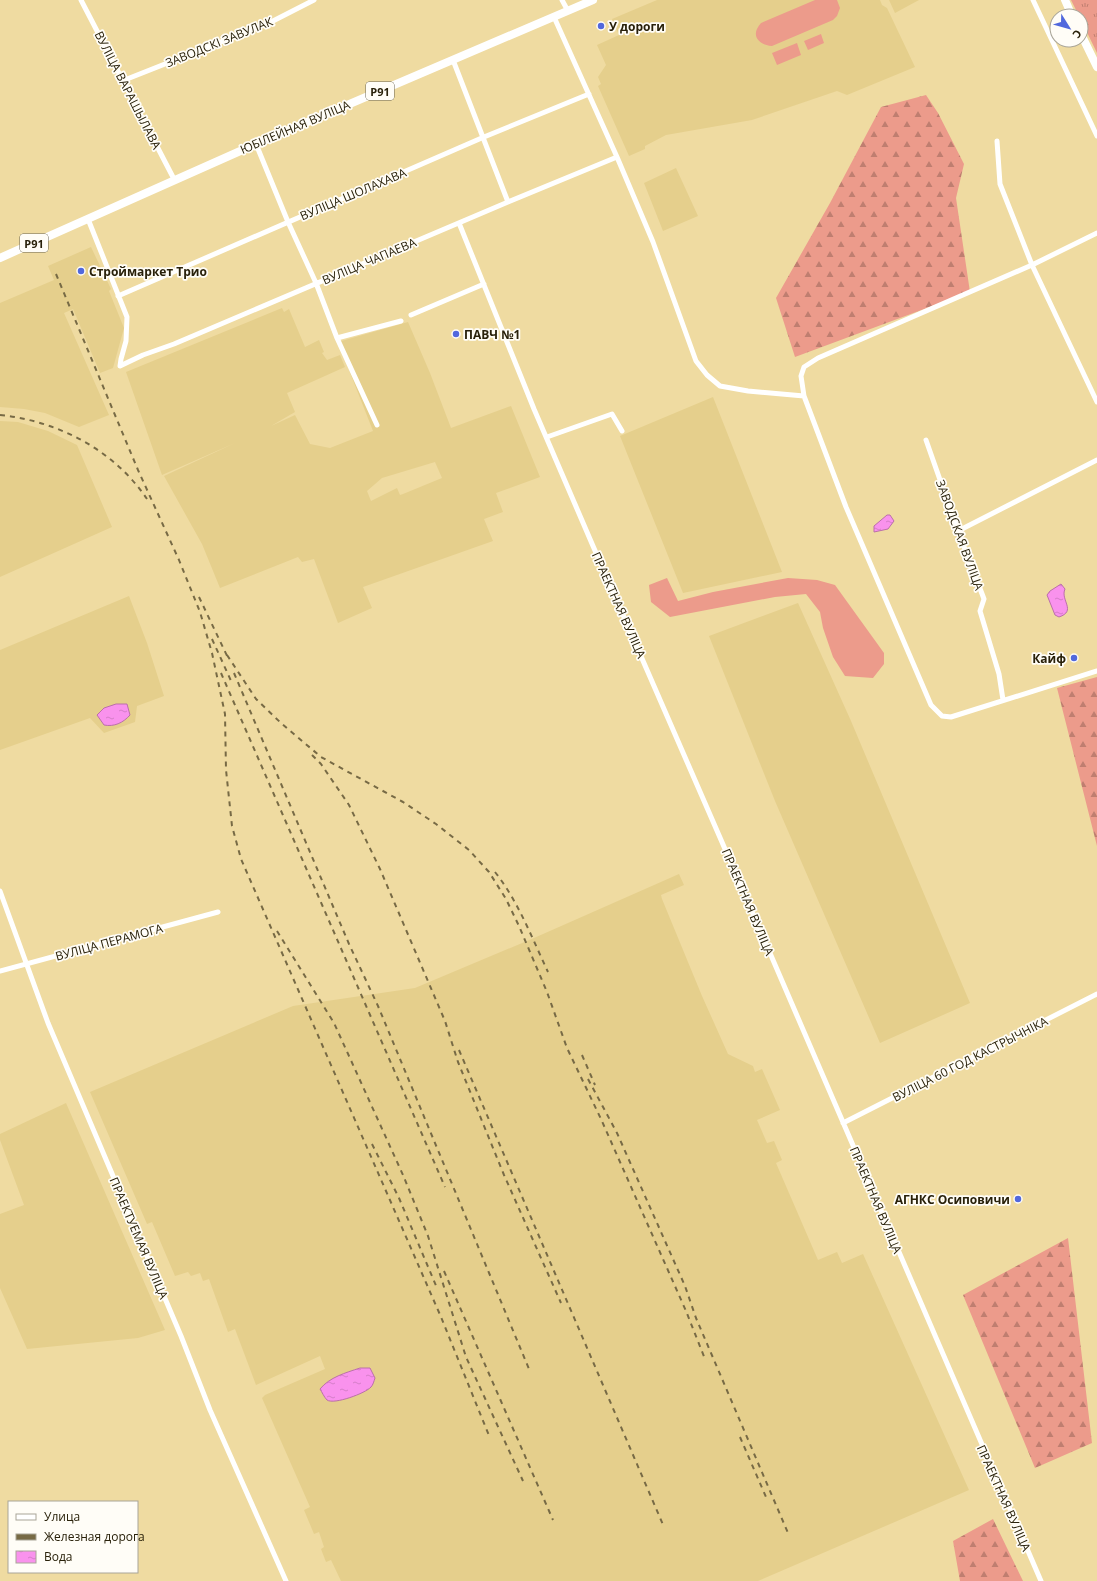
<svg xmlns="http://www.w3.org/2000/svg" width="1097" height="1581" font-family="'Open Sans',sans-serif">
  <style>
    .built { fill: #e5cf8c; fill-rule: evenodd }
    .grass { fill: #ec9b8b }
    .forest { fill: url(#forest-firs) }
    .park { fill: url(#park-tufts) }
    .water { fill: url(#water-ripples); stroke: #bb70a9 }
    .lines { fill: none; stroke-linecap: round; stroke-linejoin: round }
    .street { stroke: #fff; stroke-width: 5 }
    .primary { stroke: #fff; stroke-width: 8 }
    .rail { stroke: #776a45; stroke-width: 2; stroke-dasharray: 5 5; stroke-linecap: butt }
    .poi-dot { fill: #5168dd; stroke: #fffdf7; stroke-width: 1.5 }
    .labels { text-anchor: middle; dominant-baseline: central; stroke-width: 3.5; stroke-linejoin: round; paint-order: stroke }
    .shield { fill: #fffdf7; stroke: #696351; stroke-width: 1 }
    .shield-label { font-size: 11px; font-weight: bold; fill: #29210a }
    .poi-label { font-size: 12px; font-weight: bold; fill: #29210a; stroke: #fffdf7; text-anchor: start }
    .street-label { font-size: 12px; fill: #29210a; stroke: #fffdf7 }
  </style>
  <defs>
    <pattern id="forest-firs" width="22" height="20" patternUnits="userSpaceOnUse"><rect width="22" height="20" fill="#ec9b8b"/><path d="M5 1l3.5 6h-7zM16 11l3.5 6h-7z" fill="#bf7e70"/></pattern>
    <pattern id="park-tufts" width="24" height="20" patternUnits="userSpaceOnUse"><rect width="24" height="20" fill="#ec9b8b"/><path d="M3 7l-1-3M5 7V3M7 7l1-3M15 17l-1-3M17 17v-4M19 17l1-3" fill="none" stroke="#bf7e70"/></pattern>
    <pattern id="water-ripples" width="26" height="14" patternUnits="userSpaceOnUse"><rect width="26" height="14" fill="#f992ed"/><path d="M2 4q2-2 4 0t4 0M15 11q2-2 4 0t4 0" fill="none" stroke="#d57eca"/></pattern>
  </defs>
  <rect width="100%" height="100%" fill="#efdba1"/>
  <!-- built -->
  <path class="built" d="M657,0H880L882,5L887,8L915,67L847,95L837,91L752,120L666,135L645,146V149L629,156L598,86L601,84L598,77L606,65L597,45L619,35L612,19Z
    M889,0H919L895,13Z
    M676,168L698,216L663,231L644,183Z
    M91,247L111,289L109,291L124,328L113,368L100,373L73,309L64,313L109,415L79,427L45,413L24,409L0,407V303L54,280L48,266Z
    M282,308L284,312L289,309L305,347L319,340L324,352L322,353L327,360L340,355L345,367L287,393L295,412L271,426L295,415L310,444L330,448L373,431L338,342L408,322L430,373L451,428L511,406L540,477L496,493L503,512L484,519L493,541L363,587L372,608L338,623L314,559L302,562L298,557L220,588L202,544L164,476L235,443L162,475L126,372ZM435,462L442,478L403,494L400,495L397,488L371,501L367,491L382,478Z
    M713,397L782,572L683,593L620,436Z
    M0,421L18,422L48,431L77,445L112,527L0,577Z
    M129,596L147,643L164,696L137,706L135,722L104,733L90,718L0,750V650Z
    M798,603L851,721L970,1003L880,1043L775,801L709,636Z
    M679,874L684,885L661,895L662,899L702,996L728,1054L753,1066L755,1072L762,1069L780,1110L757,1120L767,1143L774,1141L782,1160L776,1163L818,1260L837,1252L842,1263L863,1254L969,1490L758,1581H341L331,1560L326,1562L321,1549L324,1547L319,1532L314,1534L304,1510L310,1507L262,1398L265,1395L325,1369L320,1356L256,1385L235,1329L228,1332L209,1279L203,1281L200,1273L191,1276L188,1272L175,1276L152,1222L147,1224L90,1092L293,1006L415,988L534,938Z
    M66,1103L165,1330L138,1338L27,1349L0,1288V1214L24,1205L0,1140V1134Z"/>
  <!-- grass -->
  <path class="grass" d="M815,0H837L840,8L837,16L833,20L772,46C758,45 750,35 761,23Z
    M821,34L824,43L808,50L804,41Z
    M797,43L801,55L777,65L772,53Z
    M667,578L678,601L713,592L788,578L817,580L835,585L884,653V664L873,678L845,676L833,657L823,628L820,612L806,594L775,597L670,617L651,602L649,585Z"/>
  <!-- forest -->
  <path class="forest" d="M926,95L938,113L964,164L956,198L970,292L795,357L776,298L830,203L881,107Z
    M1097,677V846L1057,688Z
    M1068,1238L1092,1443L1035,1468L963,1295Z
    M993,1519L1023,1581H960L953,1541Z"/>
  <!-- park -->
  <path class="park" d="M1071,0H1097V53L1081,20V16H1079Z"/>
  <!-- water -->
  <path class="water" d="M887,515H890L894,521L888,529L874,532V526Z
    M1061,584L1065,589C1060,600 1077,611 1059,617L1055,615L1047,595L1050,591Z
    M116,704H127L130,715C123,723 114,727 104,725L97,715L104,708Z
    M360,1368H370L375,1378C374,1381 373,1385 371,1387C366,1393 334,1405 327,1400C324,1397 322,1392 320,1389C330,1377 345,1373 360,1368Z"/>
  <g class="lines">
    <!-- street -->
    <path class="street" d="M81,0L175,181
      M562,0L568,11
      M1033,0L1097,136
      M554,17L617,157L653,242L696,361L707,375L720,386L748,391L804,396
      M453,60L508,202
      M122,81L271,22L314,0
      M997,141L1000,184L1032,265L818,358L804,367L801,376L804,396L846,507L931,705L942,716L951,717L1097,671
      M256,144L288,222L316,283L337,338L377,425
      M88,219L127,317L126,341L121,359L120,366L143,355L174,344L508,202L617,157
      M459,223L534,409L593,546L735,872L1041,1581
      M1097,233L1032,265L1097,402
      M118,296L484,137L589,94
      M411,315L484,284
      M337,338L401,321
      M547,437L612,414L622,431
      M926,440L958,531L984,599L980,611L999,674L1003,700
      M958,531L1097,460
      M0,891L48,1023L181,1336L210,1410L286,1581
      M0,971L218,912
      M843,1123L1097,994"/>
    <!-- primary -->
    <path class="primary" d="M1065,0L1072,16
      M1081,34L1097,67
      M0,258L256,144L593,0"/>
    <!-- rail -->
    <path class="rail" d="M56,274L138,470L179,560L200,612L212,653L225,714L226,770L232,826L241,859L441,1317L490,1438
      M0,415C58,421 114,450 147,499
      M199,597L229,660
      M212,639L232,683
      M227,655L256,699L281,723L321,757L403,802L436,824L469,850L489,872L506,899L519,926L547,992L567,1048L601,1119L686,1311L705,1359
      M221,673L445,1187
      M234,673L349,944L378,1006L529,1369
      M312,755L321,764L349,805L380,869L445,1021L458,1062L504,1175L561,1303
      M495,872C518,901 532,938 548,972
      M277,931L334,1023L403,1175L428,1236L466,1357L523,1481
      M459,1050L664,1527
      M582,1055L595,1085
      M588,1079L617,1133L685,1286L696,1318L788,1533
      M372,1144L399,1198L437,1288
      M444,1271L553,1520
      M740,1437L766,1497"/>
  </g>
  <!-- markers -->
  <g class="poi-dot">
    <circle cx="601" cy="26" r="4"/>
    <circle cx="81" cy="271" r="4"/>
    <circle cx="456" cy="334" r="4"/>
    <circle cx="1074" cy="658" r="4"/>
    <circle cx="1018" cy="1199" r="4"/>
  </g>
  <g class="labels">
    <!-- shield labels -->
    <g class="shield">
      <rect x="366" y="82" width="28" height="18" rx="3"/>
      <rect x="20" y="234" width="28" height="18" rx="3"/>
    </g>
    <g class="shield-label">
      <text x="380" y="91">Р91</text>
      <text x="34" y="243">Р91</text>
    </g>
    <!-- poi labels -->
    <g class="poi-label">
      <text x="609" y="26">У дороги</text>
      <text x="89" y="271">Строймаркет Трио</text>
      <text x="464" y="334">ПАВЧ №1</text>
      <text x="1066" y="658" text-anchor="end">Кайф</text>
      <text x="1010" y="1199" text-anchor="end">АГНКС Осиповичи</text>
    </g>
    <!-- street labels -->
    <g class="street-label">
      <text transform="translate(219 42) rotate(-22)">ЗАВОДСКІ ЗАВУЛАК</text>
      <text transform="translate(128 90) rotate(63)">ВУЛІЦА ВАРАШЫЛАВА</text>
      <text transform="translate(295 127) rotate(-23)">ЮБІЛЕЙНАЯ ВУЛІЦА</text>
      <text transform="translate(353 194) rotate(-23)">ВУЛІЦА ШОЛАХАВА</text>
      <text transform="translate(369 261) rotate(-23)">ВУЛІЦА ЧАПАЕВА</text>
      <text transform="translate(960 535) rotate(70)">ЗАВОДСКАЯ ВУЛІЦА</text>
      <text transform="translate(619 605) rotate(66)">ПРАЕКТНАЯ ВУЛІЦА</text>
      <text transform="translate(748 902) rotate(67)">ПРАЕКТНАЯ ВУЛІЦА</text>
      <text transform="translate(109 942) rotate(-15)">ВУЛІЦА ПЕРАМОГА</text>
      <text transform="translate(970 1059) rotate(-27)">ВУЛІЦА 60 ГОД КАСТРЫЧНІКА</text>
      <text transform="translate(876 1200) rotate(67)">ПРАЕКТНАЯ ВУЛІЦА</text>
      <text transform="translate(139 1238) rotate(67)">ПРАЕКТУЕМАЯ ВУЛІЦА</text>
      <text transform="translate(1004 1498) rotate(66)">ПРАЕКТНАЯ ВУЛІЦА</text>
    </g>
  </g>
  <!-- legend -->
  <rect x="8" y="1501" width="130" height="72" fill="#fffdf7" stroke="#a9a598"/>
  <rect x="16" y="1514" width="20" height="6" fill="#ffffff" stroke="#a9a598"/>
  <text x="44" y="1521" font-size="12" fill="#29210a">Улица</text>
  <rect x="16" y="1534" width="20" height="6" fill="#776a45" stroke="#a9a598"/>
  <text x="44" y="1541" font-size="12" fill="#29210a">Железная дорога</text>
  <rect x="16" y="1551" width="20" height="12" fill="url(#water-ripples)" stroke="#a9a598"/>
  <text x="44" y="1561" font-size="12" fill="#29210a">Вода</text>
  <!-- north arrow -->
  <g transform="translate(1069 28) rotate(127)"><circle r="19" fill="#fffdf7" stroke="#a9a598"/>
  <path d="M0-3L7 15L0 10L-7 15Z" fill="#5168dd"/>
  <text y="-6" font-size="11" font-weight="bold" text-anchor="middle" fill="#29210a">С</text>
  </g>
</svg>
